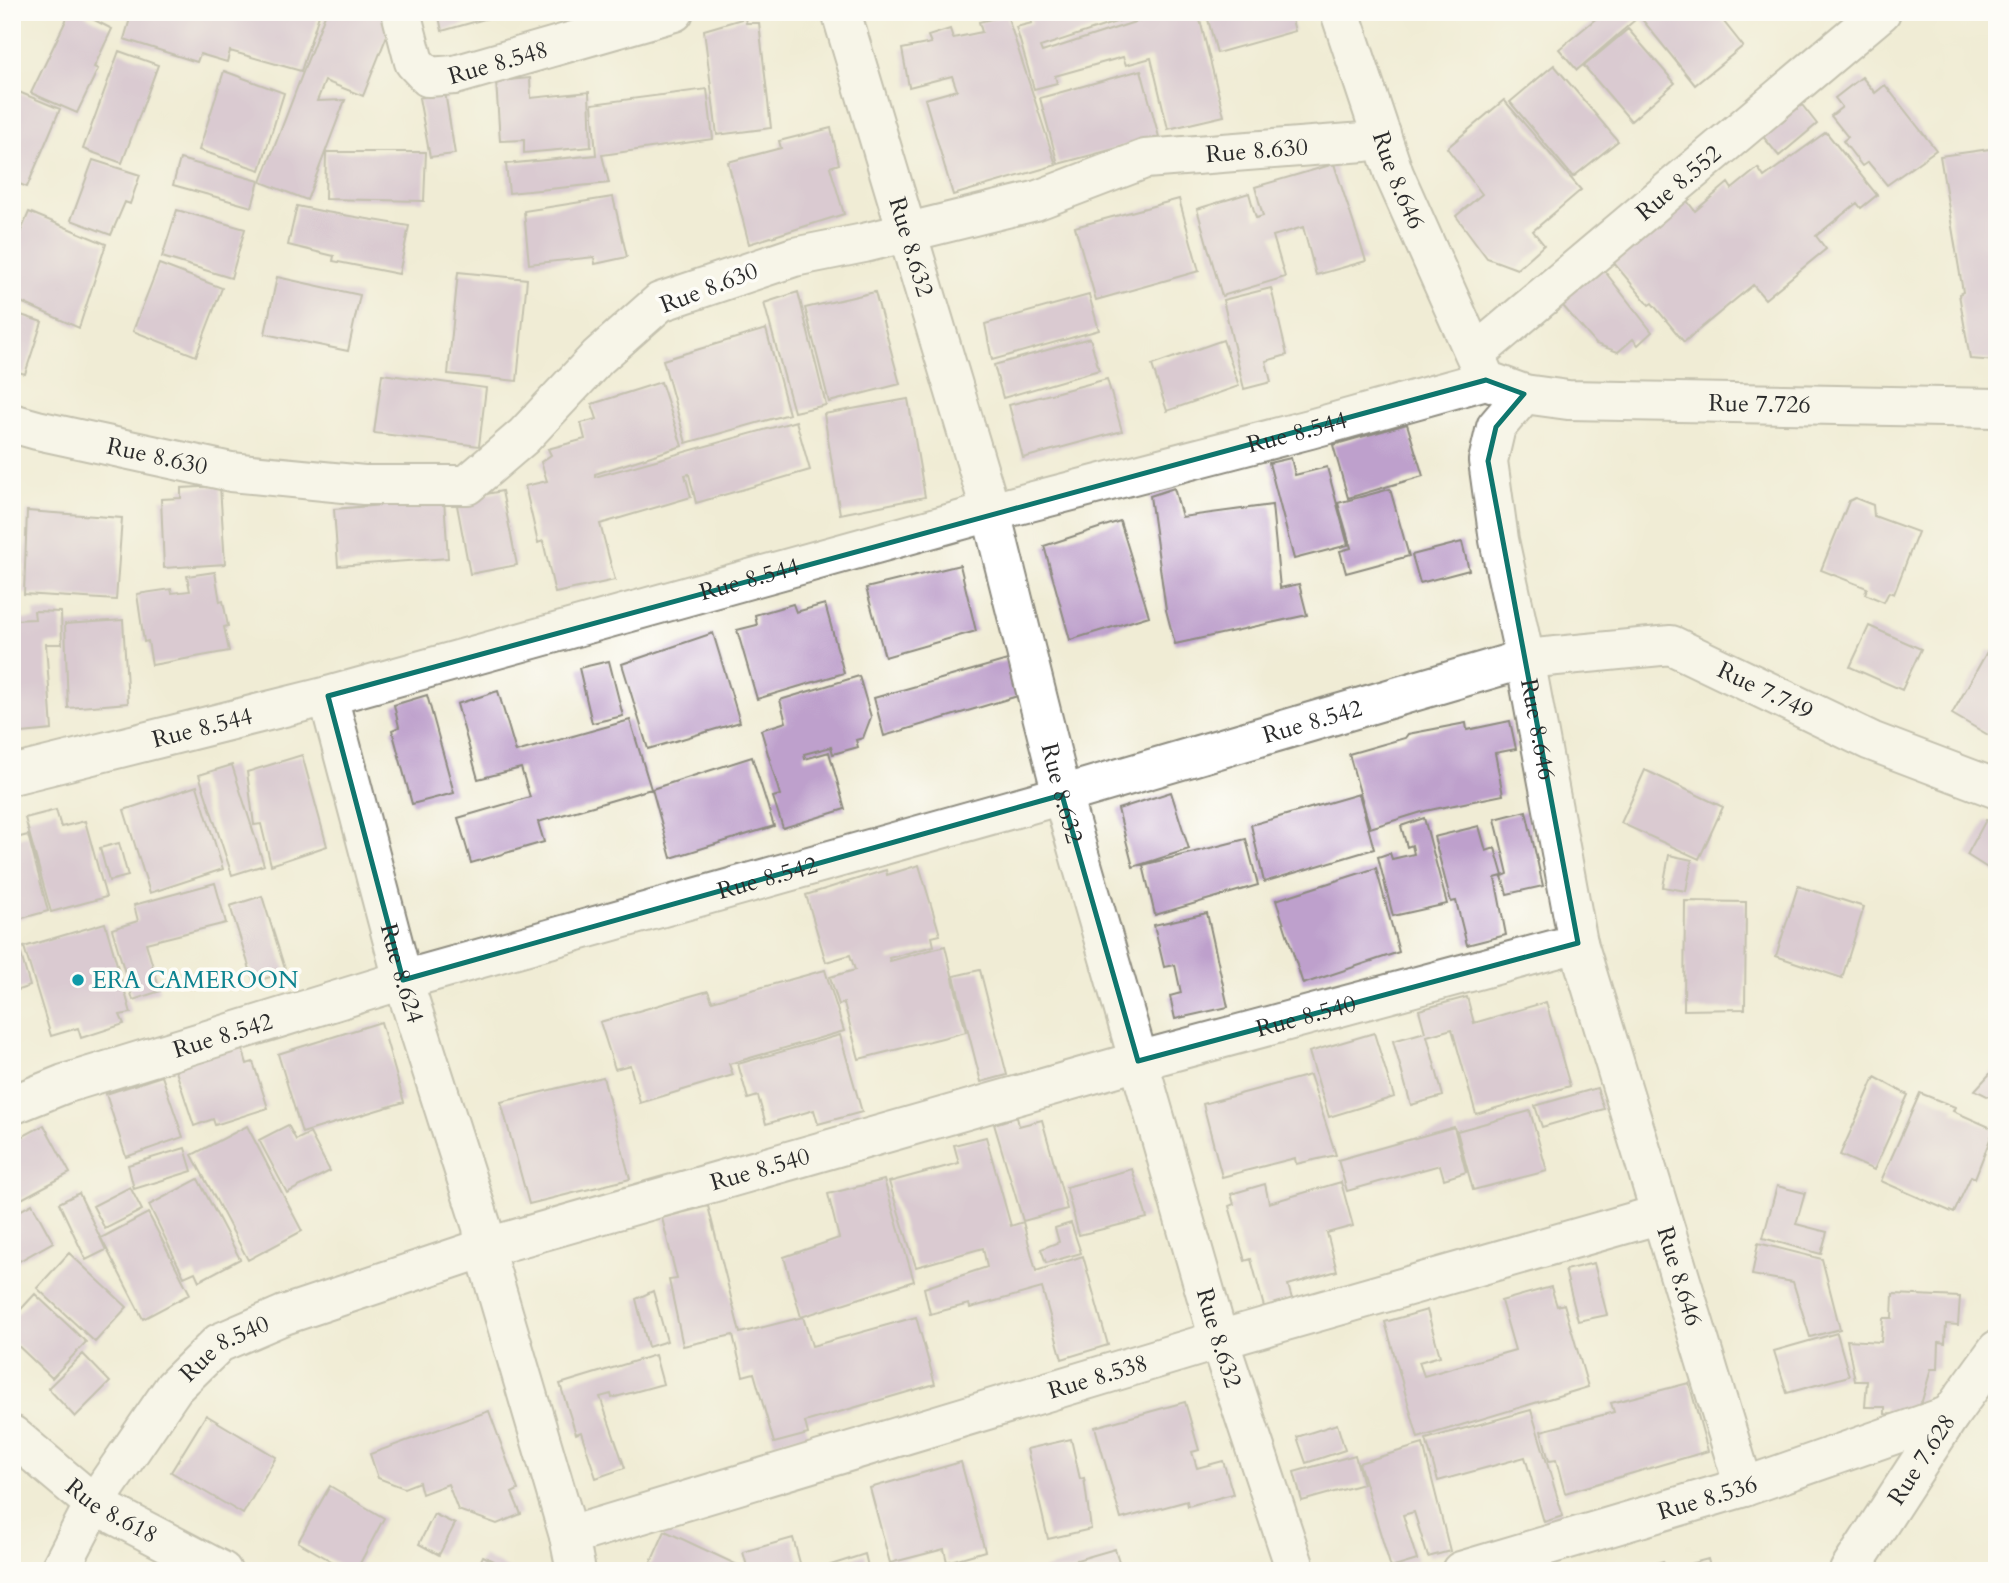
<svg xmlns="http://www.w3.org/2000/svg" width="2009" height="1583" font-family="Cardo,serif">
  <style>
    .building { fill: #bea0cc }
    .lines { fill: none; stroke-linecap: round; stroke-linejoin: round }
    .minor-casing { stroke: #8e8c80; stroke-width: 42 }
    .minor { stroke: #fff; stroke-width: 38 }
    .marked { fill: none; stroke: #0f766e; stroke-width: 5; stroke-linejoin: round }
    .culture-dot { fill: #0f9aa8; stroke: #fdfcf7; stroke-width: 2.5 }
    .labels { text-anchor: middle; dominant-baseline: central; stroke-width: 7; stroke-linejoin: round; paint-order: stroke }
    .street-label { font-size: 24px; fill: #2b2b2b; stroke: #fdfcf7 }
    .culture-label { font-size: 24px; fill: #0d838f; stroke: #fdfcf7; text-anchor: start }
  </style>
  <rect width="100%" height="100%" fill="#fdfcf7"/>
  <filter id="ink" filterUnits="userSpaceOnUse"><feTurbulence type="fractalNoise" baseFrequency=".0143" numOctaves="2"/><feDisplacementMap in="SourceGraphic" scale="14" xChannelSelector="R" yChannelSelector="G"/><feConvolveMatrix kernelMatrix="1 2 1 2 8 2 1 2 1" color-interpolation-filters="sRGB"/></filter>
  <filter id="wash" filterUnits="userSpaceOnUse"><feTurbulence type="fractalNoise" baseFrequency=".00686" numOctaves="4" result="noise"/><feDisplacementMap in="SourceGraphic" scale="28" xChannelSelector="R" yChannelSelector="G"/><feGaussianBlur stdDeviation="1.57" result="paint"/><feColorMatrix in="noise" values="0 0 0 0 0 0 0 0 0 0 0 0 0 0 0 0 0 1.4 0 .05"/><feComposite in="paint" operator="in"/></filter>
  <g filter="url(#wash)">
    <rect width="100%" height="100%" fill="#f0ecd5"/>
    <g id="blocks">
      <!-- building -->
      <path class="building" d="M70,12H79L112,29L94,67L98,69L77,113L31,93Z
        M132,12H320L301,71L230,51L227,62L200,54L197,62L124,39Z
        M326,12H388L395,15L363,96L325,81L317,101L345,100L307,200L261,182Z
        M438,12H505L506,13L442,31Z
        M1028,12H1126L1128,18L1040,47L1042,52L1141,20L1139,12H1198L1224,116L1168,129L1151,58L1126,65L1123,57L1055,76L1057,83L1034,89L1016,27L1032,23Z
        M1206,12H1290L1295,31L1217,53Z
        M1604,12H1628L1635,20L1577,70L1559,49Z
        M1636,12H1716L1743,46L1695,85Z
        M1007,15L1056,165L953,195L925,99L957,90L952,76L909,87L902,49L931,43L928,36L950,29L953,38L982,32L979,22Z
        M745,18L746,23H759L771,128L717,135L704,30Z
        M1628,29L1675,83L1631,121L1584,66Z
        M119,51L158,65L122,163L83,149Z
        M1554,65L1618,141L1573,177L1510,102Z
        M1141,70L1159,137L1058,164L1040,98Z
        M224,71L284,93L260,170L199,150Z
        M1862,77L1875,93L1885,85L1936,150L1887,185L1868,162L1862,166L1843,141L1848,137L1831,116L1842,107L1835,98Z
        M530,78L531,98L589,92L591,147L524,153V140L500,141L496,81Z
        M707,89L713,139L602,155L609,183L509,193L506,164L596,155L592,104Z
        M14,90L60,109L27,187L12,181V94Z
        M445,92L455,154L430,157L419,98Z
        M1504,100L1581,190L1533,231L1544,245L1517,269L1487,258L1456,216L1482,194L1447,148Z
        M1799,101L1817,124L1779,156L1761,134Z
        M831,128L839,164L830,167L844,214L749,244L728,162L781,148L779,141Z
        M1826,132L1877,195L1861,208L1857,203L1816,236L1826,249L1765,299L1753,285L1684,342L1652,303L1649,305L1608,256L1683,196L1695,211L1728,183L1732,189L1758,168L1764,177Z
        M1997,148V361L1970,359L1959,294L1963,292L1940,156Z
        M326,152H426L424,201L325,199Z
        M180,159L259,181L252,207L173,185Z
        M93,160L140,175L130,204L125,202L111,235L71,220Z
        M1334,164L1366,261L1316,275L1303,227L1273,236L1285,277L1222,296L1197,209L1249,193L1256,218L1263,216L1255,187Z
        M613,197L627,257L595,264L594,257L529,264L524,211Z
        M1179,199L1199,271L1096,300L1075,227Z
        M297,206L326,212L409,226L399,274L333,261L334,256L288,245Z
        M177,210L245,229L231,278L162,257Z
        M29,212L106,244L79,328L12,298V252Z
        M159,264L222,288L196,356L133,331Z
        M1599,264L1652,332L1638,345L1633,339L1618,352L1596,344L1557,299Z
        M458,272L527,279L517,381L448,374Z
        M277,277L360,295L348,351L265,334Z
        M1271,288L1287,355L1266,361L1271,382L1244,389L1223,300Z
        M798,292L826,405L794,412L764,303Z
        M875,292L900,384L829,402L805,308Z
        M1089,295L1099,330L992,360L985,324Z
        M12,312L42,322L25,374L12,370Z
        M766,329L789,414L686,443L663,360Z
        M1090,338L1099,370L1003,398L994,365Z
        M1223,340L1239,386L1167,411L1152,365Z
        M382,374L486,388L479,446L374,433Z
        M1107,379L1122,431L1023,458L1009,405Z
        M661,382L682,446L595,474V477L796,421L810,470L696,503L689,474L685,475L691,497L600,524L615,580L555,593L543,541L538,543L525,486L547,481L541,462L551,455L548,449L585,439L581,423L597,419L592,404Z
        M908,399L925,497L840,514L824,414Z
        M1407,424L1423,476L1348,498L1333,445Z
        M1291,458L1295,475L1327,467L1348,545L1294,559L1269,463Z
        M220,486L225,564L164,568L161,499L181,498V488Z
        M1174,488L1182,517L1272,505L1280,588L1299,584L1307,615L1175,644L1166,610L1150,496Z
        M1390,489L1409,556L1346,573L1340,551L1351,548L1338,503Z
        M502,491L517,565L470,574L456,500Z
        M1855,498L1873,505L1874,516L1918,532L1894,594L1889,592L1884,602L1865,594L1867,588L1821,570L1849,501Z
        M444,500L448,558L338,566L334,509Z
        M27,511L122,518L116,600L24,594Z
        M1120,521L1149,616L1070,640L1044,546Z
        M1462,542L1469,570L1420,583L1412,555Z
        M960,565L976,631L885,657L866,588Z
        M215,572L220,602L223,601L228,626L224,627L229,651L152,665L148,641L144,642L137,594L171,589L172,593L190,591L187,576Z
        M793,604L796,612L825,604L844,673L757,699L737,630L757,625L755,615Z
        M34,611L61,612L62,644H46L52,730L12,734V620L35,619Z
        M123,620L128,703L68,708L65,624Z
        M1869,626L1921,649L1902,690L1850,667Z
        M713,633L740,722L648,749L622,664Z
        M1988,650L1997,653V740L1952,714Z
        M1011,659L1021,695L884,736L874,698Z
        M609,661L623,716L592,723L579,668Z
        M859,676L871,717L863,738L856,740L858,747L833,754L831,747L804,754L805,759L829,752L845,809L783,828L773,797L780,795L761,730L786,722L780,700Z
        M498,691L516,752L630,720L651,789L538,822L544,842L471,863L458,818L530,797L521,768L478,779L457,704Z
        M427,695L454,793L412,804L392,730L399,727L394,705Z
        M1510,721L1516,749L1495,753L1503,795L1425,811L1370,828L1349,754L1405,738L1408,734L1466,723L1467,730Z
        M302,755L327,846L271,865L261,824L254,825L247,772Z
        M752,757L774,826L671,858L652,789Z
        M232,765L264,865L232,875L199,775Z
        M1645,770L1723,807L1699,859L1621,823Z
        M197,786L223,869L150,893L124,810Z
        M1171,792L1189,849L1133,867L1118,809Z
        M1359,794L1374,849L1264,882L1251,825Z
        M56,810L61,827L85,821L106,897L51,912L25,818Z
        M1526,811L1543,886L1507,894L1502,876L1495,878L1506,935L1467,945L1456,901L1451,902L1434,837L1479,826L1486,851L1495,848L1503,876L1508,874L1495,819Z
        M1424,818L1447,904L1393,916L1378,857L1390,853L1392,859L1414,854L1412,845L1407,847L1401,826Z
        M1986,820L1997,826V874L1967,855Z
        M28,835L48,911L12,921V839Z
        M1246,839L1258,885L1155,915L1143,865Z
        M119,843L128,876L109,881L100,848Z
        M1669,855L1692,860L1686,891L1663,887Z
        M919,865L940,935L932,937L934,946L889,958L890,961L945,946L966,1032L859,1059L844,1003L839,1005L830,977L855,970L850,955L826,962L806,895L886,870L887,875Z
        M1376,868L1399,952L1303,984L1276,900Z
        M215,883L226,923L146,943L160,991L133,1000L112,929L138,921L134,905Z
        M1798,886L1864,907L1842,978L1776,956Z
        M262,896L286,972L254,982L230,906Z
        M1685,901L1746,902L1745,1009L1684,1010Z
        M1207,913L1228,1007L1175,1019L1170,996L1181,993L1175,965L1164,967L1154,925Z
        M105,923L131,1013L120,1015L124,1024L81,1038L78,1028L51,1036L24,947Z
        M18,944L30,986L12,992V945Z
        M825,970L844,1031L729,1064L733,1075L640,1103L630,1065L615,1069L600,1022L708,991L712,1001Z
        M980,970L1007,1075L981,1082L954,976Z
        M1467,997L1474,1023L1546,1002L1570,1086L1476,1114L1452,1029L1427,1036L1443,1096L1411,1105L1393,1041L1425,1032L1419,1010Z
        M381,1022L404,1102L302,1133L278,1054Z
        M1374,1033L1394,1097L1329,1117L1309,1052Z
        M840,1035L862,1112L818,1124L814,1110L766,1124L758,1096L748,1099L738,1064Z
        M242,1047L247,1064L253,1062L268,1108L215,1125L213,1119L194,1126L170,1053Z
        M1997,1066V1101L1975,1090Z
        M1310,1075L1336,1155L1296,1164L1295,1158L1222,1177L1203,1104Z
        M162,1076L183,1137L126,1157L106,1094Z
        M603,1077L630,1179L529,1204L501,1102Z
        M1875,1077L1908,1095L1874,1170L1840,1155Z
        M1597,1088L1604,1109L1542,1127L1535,1106Z
        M1920,1093L1955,1107L1953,1111L1994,1129L1975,1178L1971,1176L1954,1213L1881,1181Z
        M1530,1111L1547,1171L1473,1190L1457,1131Z
        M1017,1117L1019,1126L1042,1120L1067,1209L1023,1221L994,1124Z
        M44,1125L70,1173L12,1204V1142Z
        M288,1125L296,1140L310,1133L330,1171L287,1193L259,1140Z
        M247,1126L302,1231L248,1260L192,1155Z
        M1454,1127L1466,1172L1444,1179L1440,1165L1347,1191L1338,1160Z
        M986,1137L1011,1226L1023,1222L1036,1271L1083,1256L1108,1345L1062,1359L1042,1288L970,1308L969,1304L930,1314L924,1288L987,1267L983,1248L916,1267L889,1182L959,1163L954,1145Z
        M185,1148L192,1171L134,1189L128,1165Z
        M1132,1169L1147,1218L1079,1235L1066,1187Z
        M198,1179L240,1259L199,1281L195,1272L184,1277L149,1205Z
        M884,1180L914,1281L801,1317L784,1257L839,1238L828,1194Z
        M1341,1182L1353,1226L1327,1233L1337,1271L1288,1285L1292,1299L1264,1307L1251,1259L1245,1261L1229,1206L1234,1204L1231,1194L1265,1184L1269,1203Z
        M1777,1186L1805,1193L1796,1224L1827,1232L1821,1254L1763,1238Z
        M130,1187L142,1210L105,1229L93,1206Z
        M79,1193L106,1250L86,1260L59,1203Z
        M32,1204L53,1242L12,1265V1215Z
        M708,1206L740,1333L803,1317L812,1346L916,1317L935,1384L805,1422L808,1434L774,1443L754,1373L743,1376L733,1335L683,1346L669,1280L677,1279L662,1218Z
        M148,1213L190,1294L143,1319L101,1238Z
        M1071,1223L1081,1253L1046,1263L1041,1249L1059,1242L1055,1228Z
        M1758,1243L1822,1259L1840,1329L1810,1337L1793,1282L1752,1275Z
        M69,1253L127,1307L95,1342L37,1288Z
        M1594,1263L1607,1315L1578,1321L1565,1270Z
        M1551,1287L1557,1306L1564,1304L1588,1387L1418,1438L1385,1322L1427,1310L1440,1356L1419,1362L1424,1376L1515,1350L1501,1301Z
        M653,1291L667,1341L648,1347L636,1299Z
        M35,1294L86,1342L52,1378L12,1340V1319Z
        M1893,1294L1960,1297L1958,1325L1946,1324L1945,1343L1939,1342L1938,1369H1931L1922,1401L1910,1415L1885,1414V1407H1865L1867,1381H1855L1847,1340L1881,1342L1883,1318H1892Z
        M1837,1333L1849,1376L1787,1393L1774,1351Z
        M83,1354L110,1382L75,1417L48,1388Z
        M655,1355L663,1384L612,1398L611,1394L600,1397L625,1468L596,1478L581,1432L576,1434L560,1384Z
        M1689,1383L1708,1451L1565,1493L1556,1460L1549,1461L1541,1431L1614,1412L1611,1403Z
        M1185,1402L1199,1450L1192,1452L1197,1468L1223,1461L1233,1494L1188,1506L1187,1501L1121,1519L1095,1427Z
        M1531,1410L1563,1516L1544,1522L1525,1457L1438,1481L1426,1439Z
        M489,1411L518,1490L512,1493L521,1514L497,1524L458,1510L448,1484L422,1494L419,1482L404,1488L378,1478L370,1454Z
        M206,1415L276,1457L243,1514L171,1472Z
        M1337,1424L1345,1450L1306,1463L1297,1437Z
        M1071,1439L1080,1479L1084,1478L1091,1529L1048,1539L1027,1449Z
        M1423,1444L1450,1551L1428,1557L1414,1512L1403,1515L1417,1560L1391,1568L1359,1463Z
        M1355,1455L1363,1484L1302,1501L1294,1472Z
        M961,1462L985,1551L947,1562L944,1549L890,1563L870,1488Z
        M330,1486L384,1518L356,1571H349L298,1542Z
        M434,1514L455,1524L439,1555L419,1544Z
        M665,1531L748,1570L743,1552L793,1538L800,1563L772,1571H647Z
        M1115,1549L1122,1571H1042V1570Z
        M865,1554L869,1571H815V1570Z
        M483,1556L513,1571H476Z
        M1708,1559L1711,1571H1667V1570Z
        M1663,1561L1666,1571H1634L1633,1570Z"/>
    </g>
  </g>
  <g filter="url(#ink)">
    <use href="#blocks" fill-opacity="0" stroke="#8e8c80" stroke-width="2"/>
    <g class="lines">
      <defs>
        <g id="minor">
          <path id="s1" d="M401,12L414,62L428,77L455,75L674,12"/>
          <path id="s2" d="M841,12L991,512L1062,795L1219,1340L1296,1571"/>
          <path id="s3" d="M1340,12L1394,174L1486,380L1524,394L1496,427L1488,461L1499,540L1525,659L1578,943L1744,1487"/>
          <path id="s4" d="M1475,354L1881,12"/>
          <path id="s5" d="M1524,394L1568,400L1997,408"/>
          <path id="s6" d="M12,423L37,430L231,472L364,485H467L524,436L598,357L660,302L794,257L864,243L1035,201L1145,159L1364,142L1381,134"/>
          <path id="s7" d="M328,696L403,980L482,1227L484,1248L569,1536"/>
          <path id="s8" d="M12,775L328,696L991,512L1310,429L1486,380"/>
          <path id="s9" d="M12,1105L64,1084L403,980L1062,795L1525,659L1671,645L1871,741L1997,789"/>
          <path id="s10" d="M12,1435L94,1504L222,1571"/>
          <path id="s11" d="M59,1571L94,1504L174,1387L219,1343L284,1315L484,1248L1138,1061L1578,943"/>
          <path id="s12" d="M576,1571L569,1536L1219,1340L1661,1214"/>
          <path id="s13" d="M1461,1571L1744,1487L1950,1415"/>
          <path id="s14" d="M1849,1571L1950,1415L1997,1350"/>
        </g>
      </defs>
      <!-- minor casing -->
      <use href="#minor" class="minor-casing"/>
      <!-- minor -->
      <use href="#minor" class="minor"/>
    </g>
  </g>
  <!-- marked area -->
  <path d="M0 0H2009V1583H0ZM1486,380L1524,394L1496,427L1488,461L1578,943L1138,1061L1062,795L403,980L328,696Z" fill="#f0ecd5" fill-opacity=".55" fill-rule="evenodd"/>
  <path class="marked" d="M1486,380L1524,394L1496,427L1488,461L1578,943L1138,1061L1062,795L403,980L328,696Z"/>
  <!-- markers -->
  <circle class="culture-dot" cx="78" cy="980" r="7"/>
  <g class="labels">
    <!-- street labels -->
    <g class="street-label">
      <text stroke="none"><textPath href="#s1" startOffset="144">Rue 8.548</textPath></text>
      <text stroke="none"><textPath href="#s6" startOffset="1346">Rue 8.630</textPath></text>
      <text stroke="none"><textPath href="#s3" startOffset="178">Rue 8.646</textPath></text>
      <text stroke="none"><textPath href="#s4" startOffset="266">Rue 8.552</textPath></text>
      <text stroke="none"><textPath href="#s2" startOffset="245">Rue 8.632</textPath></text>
      <text transform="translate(709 288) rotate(-21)">Rue 8.630</text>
      <text stroke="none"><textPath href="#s5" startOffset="236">Rue 7.726</textPath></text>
      <text stroke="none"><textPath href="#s8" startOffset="1330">Rue 8.544</textPath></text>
      <text stroke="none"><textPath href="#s6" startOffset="149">Rue 8.630</textPath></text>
      <text stroke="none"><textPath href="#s8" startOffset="763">Rue 8.544</textPath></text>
      <text stroke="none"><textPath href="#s9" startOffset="1829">Rue 7.749</textPath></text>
      <text stroke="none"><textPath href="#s9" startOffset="1356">Rue 8.542</textPath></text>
      <text stroke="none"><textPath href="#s8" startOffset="196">Rue 8.544</textPath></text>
      <text stroke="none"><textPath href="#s3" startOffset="788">Rue 8.646</textPath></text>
      <text stroke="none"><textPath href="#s2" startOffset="812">Rue 8.632</textPath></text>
      <text stroke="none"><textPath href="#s9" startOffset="789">Rue 8.542</textPath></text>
      <text stroke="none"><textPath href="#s7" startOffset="287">Rue 8.624</textPath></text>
      <text stroke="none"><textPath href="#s11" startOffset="1416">Rue 8.540</textPath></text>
      <text stroke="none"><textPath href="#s9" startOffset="222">Rue 8.542</textPath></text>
      <text stroke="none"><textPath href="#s11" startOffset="849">Rue 8.540</textPath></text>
      <text stroke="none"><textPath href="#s3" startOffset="1354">Rue 8.646</textPath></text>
      <text stroke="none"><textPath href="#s2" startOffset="1379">Rue 8.632</textPath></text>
      <text stroke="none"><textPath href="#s11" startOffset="282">Rue 8.540</textPath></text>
      <text stroke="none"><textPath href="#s12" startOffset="588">Rue 8.538</textPath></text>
      <text stroke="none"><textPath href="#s14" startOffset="133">Rue 7.628</textPath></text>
      <text stroke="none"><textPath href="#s13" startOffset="257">Rue 8.536</textPath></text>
      <text stroke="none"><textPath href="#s10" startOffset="126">Rue 8.618</textPath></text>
    </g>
    <!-- culture labels -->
    <g class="culture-label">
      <text x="92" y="980">ERA CAMEROON</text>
    </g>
  </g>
  <!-- margin -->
  <rect width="2009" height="1583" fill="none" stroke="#fdfcf7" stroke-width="42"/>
</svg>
